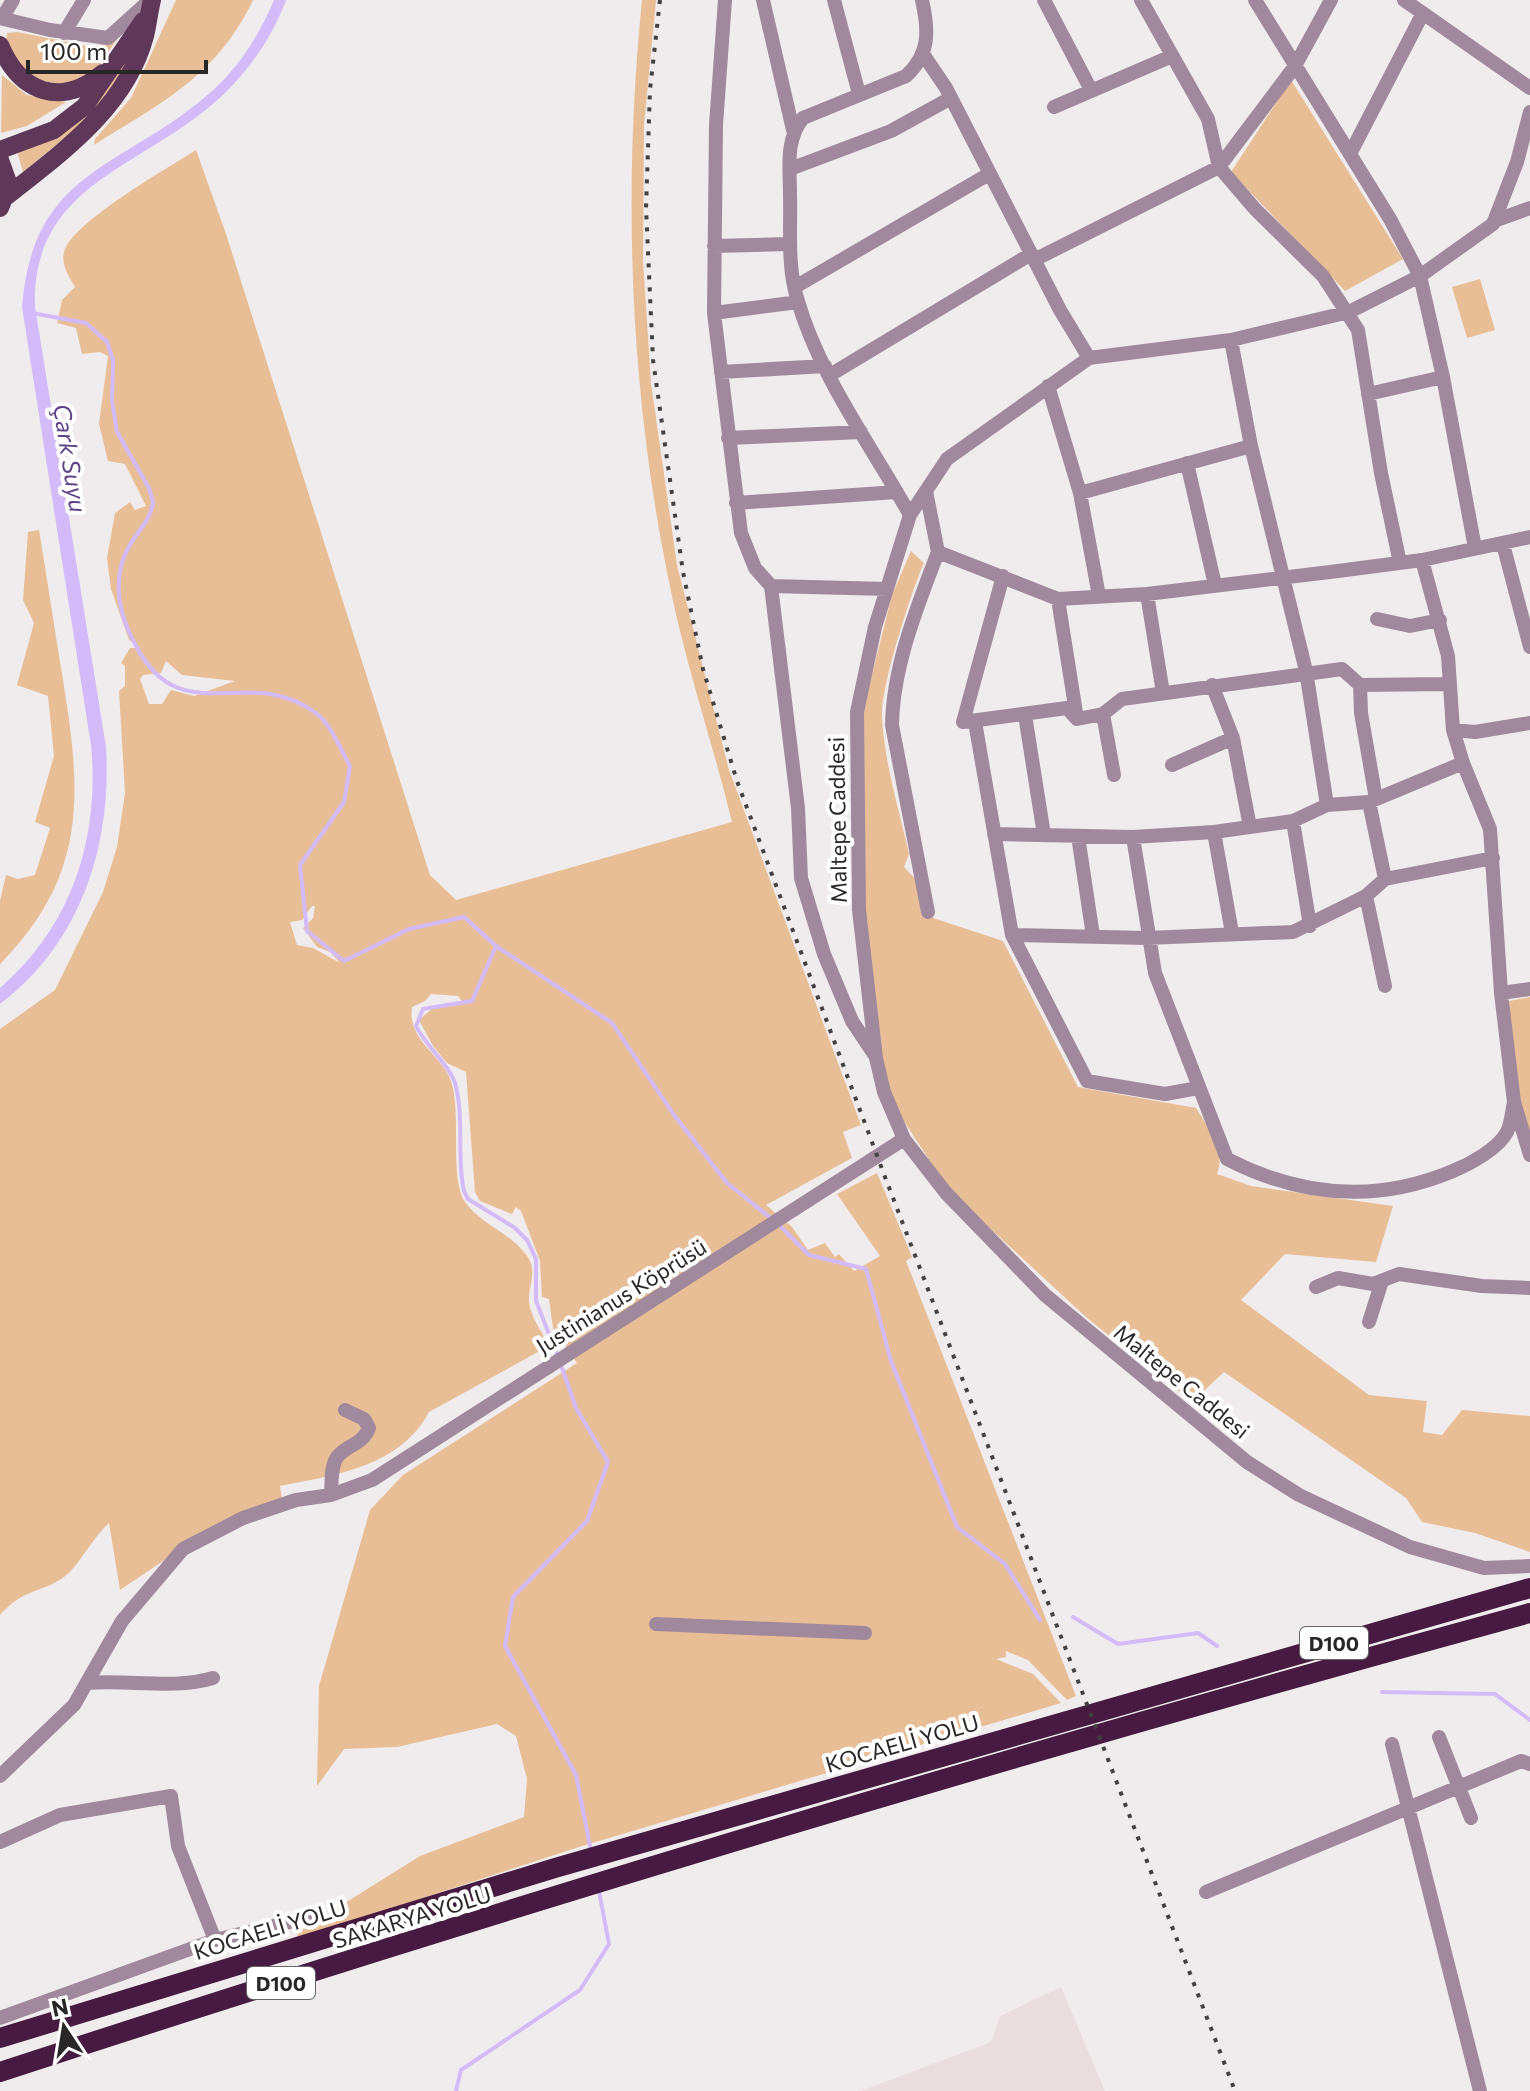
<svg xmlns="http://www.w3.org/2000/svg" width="1530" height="2091" font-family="Commissioner,sans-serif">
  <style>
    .built { fill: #eadde0 }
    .green { fill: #e8be96; fill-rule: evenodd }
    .water { fill: #d2bbf8 }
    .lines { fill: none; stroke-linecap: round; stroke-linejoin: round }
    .stream { stroke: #d2bbf8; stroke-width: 4 }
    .minor { stroke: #a0899c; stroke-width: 14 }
    .major { stroke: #5e3759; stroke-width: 18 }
    .highway { stroke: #461a41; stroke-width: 20 }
    .rail { stroke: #424041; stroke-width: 4; stroke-dasharray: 4 8; stroke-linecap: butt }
    .labels { text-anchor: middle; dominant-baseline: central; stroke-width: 8; stroke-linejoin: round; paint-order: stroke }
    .shield { fill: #fff; stroke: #686768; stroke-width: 2 }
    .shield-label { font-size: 20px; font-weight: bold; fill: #282627 }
    .street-label { font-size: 22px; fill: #282627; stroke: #fff }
    .water-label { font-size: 24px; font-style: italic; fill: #5f4188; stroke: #fff }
  </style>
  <rect width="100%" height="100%" fill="#f0eced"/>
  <!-- built -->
  <path class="built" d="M1061,1987L1105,2091H861L991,2042L1000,2016Z"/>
  <!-- green -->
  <path class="green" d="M176,0H253C217,76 161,103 94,145L95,139L131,98Z
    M642,0H656L644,125L643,260L651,383L677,565L729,770L861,1125L843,1132L852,1158L766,1205L792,1227L808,1250L825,1243L835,1257L839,1254L854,1271L880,1256L837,1194L877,1173L912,1257L906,1261L1076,1696L1067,1700L1028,1660L1006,1651V1657L996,1659L1033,1674L1061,1703L579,1847L298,1939L297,1933L420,1856L524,1817L527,1779L516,1736L497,1724L397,1747L344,1749L317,1786L319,1686L370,1510L403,1475L577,1363L553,1328L549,1299L542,1297L540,1261L521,1211L516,1207L512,1214L480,1201L475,1192L466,1072L447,1063L433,1046L419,1020L433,1008L464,1004L458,996L431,994L425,1001L412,1007C407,1040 441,1054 451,1081C462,1113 449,1178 465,1202C481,1225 514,1234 529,1259C537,1273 528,1287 529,1301C530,1316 542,1332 549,1346L429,1412C400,1467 335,1475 280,1486L282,1500L175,1553L120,1590L109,1523C93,1537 79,1566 64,1577C40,1594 25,1587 0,1615V1029L55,990L103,892L117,847L125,793L119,691L125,686V666L121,663L130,648H140L129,640L111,589L107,558L115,513L130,502L135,510L146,506L125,464L108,461L99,424L108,356L100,352L82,354L76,328L57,323L62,300L75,287C69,277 61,265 64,252C71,223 168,168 196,150L226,234L430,875L456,900L732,822C716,756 694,690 678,623C631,420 621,207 642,0ZM166,661L182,675L235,681L194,696L171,690L162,704H149L140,679L143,675L161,673ZM312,906H315L313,918L303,928L317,947L330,952L340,963L313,948L297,945L290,922L302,920Z
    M17,32L93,47L117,39L96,70L62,86L25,75L6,43L7,33Z
    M129,54C116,104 61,140 23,172L17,151L33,146Z
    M2,75L27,95L66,102L27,126L1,133Z
    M1291,80L1403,259L1345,291L1231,172Z
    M1480,279L1495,330L1467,338L1452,287Z
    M39,530C47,578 54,626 62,674C81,790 90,873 0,964V901L6,875L18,879L35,875L50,828L35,822L54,756L48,696L17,685L34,623L23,600L28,532Z
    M911,551L924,563C911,592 881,686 882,716C884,762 899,809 909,854L904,867L917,881L921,914L1003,941L1078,1087L1196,1108C1208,1127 1226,1151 1217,1174L1251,1186L1393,1206L1376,1262L1285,1254L1241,1300L1369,1395L1427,1401L1423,1432L1442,1435L1462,1410L1530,1416V1552L1475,1533L1422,1522L1406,1498L1224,1372L1192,1402L1087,1318L966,1206L946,1185L897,1111L881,1059L864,924L863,711L892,595Z
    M1530,997V1137L1515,1082L1509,1001Z"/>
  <!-- water -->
  <path class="water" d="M274,0H286C271,41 242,81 208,108C133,170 31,189 35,307L106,747C112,845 81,943 0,1004V988C72,926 100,838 91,745L22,307C33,172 116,171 204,98C236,72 258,38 274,0Z"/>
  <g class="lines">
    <!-- stream -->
    <path class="stream" d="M32,313L86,323L107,342L113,360L112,401L117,432L149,488L153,502C150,529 122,539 119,579C117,602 124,624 135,644C181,735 249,661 317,714C331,725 341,750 350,766L344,802L300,865L307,931L344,961L409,929L464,917L496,946L612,1023L674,1115L727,1183L772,1219
      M496,946L472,1001L423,1009L416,1026C425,1045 450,1066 455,1083C465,1119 456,1156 464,1191L468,1199L515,1228L527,1240L536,1259V1301L558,1357
      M779,1225L809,1255L866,1269L891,1361L957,1527L1005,1564L1040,1620
      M561,1365L576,1408L608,1462L587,1521L513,1597L505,1646L576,1775L591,1851
      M1073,1617L1118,1644L1198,1633L1217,1646
      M1382,1692L1495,1694L1530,1720
      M456,2091L461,2070L580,1990L609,1944L599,1891"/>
    <!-- minor -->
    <path class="minor" d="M725,0L716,125L714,313L741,533L755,568L771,586L887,589
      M763,0L793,130
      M834,0L859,94
      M1044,0L1091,90
      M1141,0L1208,119L1219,167L1255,209L1323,276L1358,330L1381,473L1400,563
      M1255,0L1390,219L1420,276L1443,377
      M1404,0L1530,88
      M0,18L50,30L108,38L150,0
      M2,18L13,0
      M64,33L84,0
      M923,54L946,88L1060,310L1089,358
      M1054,107L1172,56
      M1530,112L1517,162L1493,224L1420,276L1349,312L1231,340L1089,358L947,459L910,515L875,627L857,712L859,910L876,1058L884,1092L904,1139L946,1193L1045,1295L1247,1462L1299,1495L1410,1547L1484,1568L1530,1566
      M1350,154L1423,13
      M790,169L891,131L951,98
      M1494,221L1530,208
      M714,246L790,244
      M1034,260L1219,167L1295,66L1331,0
      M795,287L989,174
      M714,313L798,302
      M1231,340L1251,446L1306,671L1327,805
      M721,372L825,366
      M830,375L1031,254
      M1048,386L1080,493L1099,596
      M1368,394L1443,377L1475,548
      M728,438L861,432
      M1187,463L1215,585
      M926,491L938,552L1058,599L1147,594L1338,571L1422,560L1530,537
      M1080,493L1251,446
      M736,503L897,492
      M910,515C871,445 819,376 797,298C787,265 791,228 790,194C790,168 785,140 803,118L906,76C930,54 929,31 922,0
      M1503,544L1530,647
      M1422,560L1448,656L1453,730L1463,763L1490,829L1501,993L1514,1102L1530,1155
      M1003,576L963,722L1067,708L1077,719L1103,714L1122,699L1342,669L1360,685L1448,684
      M771,586L798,808L801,878L824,954L852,1021L874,1054
      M1147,594L1163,693
      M1058,599L1077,719
      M1377,619L1410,626L1440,620
      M1212,685L1233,738L1250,827
      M1360,685L1361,713L1376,799
      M1103,714L1114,775
      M1025,715L1044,835
      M975,722L1012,935L1147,938L1293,932L1366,896L1385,879L1493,858
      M1453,730L1475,732L1530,723
      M1172,765L1233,738
      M1369,802L1385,879
      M1293,821L1310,926
      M1214,832L1232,933
      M994,834L1133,837L1214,832L1293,821L1327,805L1369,802L1463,763
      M1078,836L1093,936
      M1133,837L1155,973L1227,1159C1301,1197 1377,1203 1453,1171C1470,1164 1498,1149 1507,1132C1511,1124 1512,1111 1514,1102
      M1366,896L1385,986
      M928,912L892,725C893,666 917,607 938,552
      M1012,935L1087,1081L1165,1094L1198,1088
      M1501,993L1530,989
      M1316,1287L1338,1278L1373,1284L1399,1274L1482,1286L1530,1288
      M1369,1322L1382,1281
      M331,1495C332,1483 330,1463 339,1455C351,1443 362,1445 369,1428L364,1419L345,1410
      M656,1624L865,1633
      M87,1683C129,1679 172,1690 213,1678
      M1439,1737L1471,1818
      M1392,1744L1480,2091
      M0,1776L74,1705L122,1621L183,1549L243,1518L296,1500L331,1495L372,1480L904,1139
      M0,1842L60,1815L171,1796L178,1846L215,1940
      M1206,1892L1521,1761L1530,1764
      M0,2018L215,1940L319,1915"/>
    <!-- major -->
    <path class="major" d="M0,45C20,93 61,108 103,73
      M0,150L54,130L85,106L143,21
      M0,160L9,185L0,208
      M7,196C61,153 126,108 145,36C148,24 149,12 152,0"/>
    <!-- highway -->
    <path class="highway" d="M0,2038L555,1868L1530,1588
      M0,2072C506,1907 1016,1753 1530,1613"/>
    <!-- rail -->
    <path class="rail" d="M660,0L650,90L646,208L653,360L683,572L703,669L737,781L885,1177L1235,2091"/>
  </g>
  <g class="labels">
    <!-- shield labels -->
    <g class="shield">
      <rect x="1300" y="1627" width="68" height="32" rx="6"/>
      <rect x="247" y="1967" width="68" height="32" rx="6"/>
    </g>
    <g class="shield-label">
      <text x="1334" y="1643">D100</text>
      <text x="281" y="1983">D100</text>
    </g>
    <!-- street labels -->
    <g class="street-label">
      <text transform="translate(837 820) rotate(-91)">Maltepe Caddesi</text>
      <text transform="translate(621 1296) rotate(-32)">Justinianus Köprüsü</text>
      <text transform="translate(1182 1381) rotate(39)">Maltepe Caddesi</text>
      <text transform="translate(902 1743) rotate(-16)">KOCAELİ YOLU</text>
      <text transform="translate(412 1917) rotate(-17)">SAKARYA YOLU</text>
      <text transform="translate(270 1929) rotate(-17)">KOCAELİ YOLU</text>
    </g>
    <!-- water labels -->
    <g class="water-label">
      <text transform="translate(71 458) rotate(81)">Çark Suyu</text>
    </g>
  </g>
  <!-- north arrow -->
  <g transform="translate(64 2027) rotate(348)" stroke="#ffffff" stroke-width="6" paint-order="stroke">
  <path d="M0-6L14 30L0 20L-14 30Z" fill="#282627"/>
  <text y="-12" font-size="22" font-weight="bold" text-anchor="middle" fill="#282627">N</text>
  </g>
  <!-- scale -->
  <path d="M28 60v12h178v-12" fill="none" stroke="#282627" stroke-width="4"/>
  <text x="40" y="60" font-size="24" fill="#282627" stroke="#ffffff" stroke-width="6" paint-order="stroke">100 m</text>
</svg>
